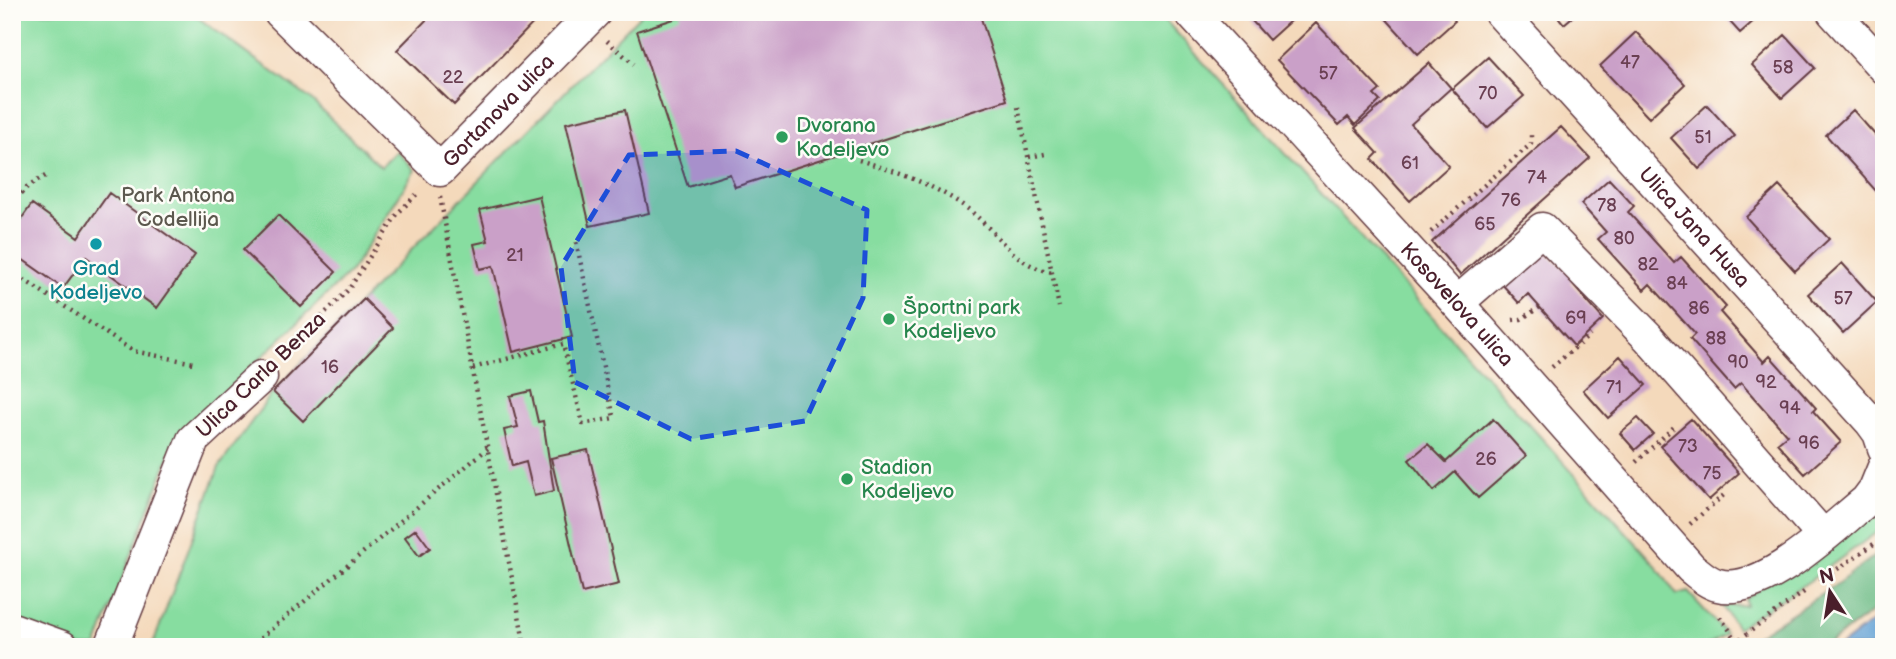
<svg xmlns="http://www.w3.org/2000/svg" width="1896" height="659" font-family="'Balsamiq Sans',sans-serif">
  <style>
    .green { fill: #87dda0; stroke: #687e66; stroke-width: 2 }
    .forest { fill: #6dbc86; stroke: #5c6e58; stroke-width: 2 }
    .water { fill: #62a0d4; stroke: #566080; stroke-width: 2 }
    .building { fill: #caa0c8 }
    .lines { fill: none; stroke-linecap: round; stroke-linejoin: round }
    .minor-casing { stroke: #643b41; stroke-width: 35 }
    .path { stroke: #643b41; stroke-width: 4.5; stroke-dasharray: 2 5; stroke-linecap: butt }
    .minor { stroke: #fff; stroke-width: 32 }
    .marked { fill: #1d4ed8; fill-opacity: 0.2; stroke: #1d4ed8; stroke-width: 5; stroke-dasharray: 14 9; stroke-linejoin: round }
    .leisure-dot { fill: #2e9e5b; stroke: #fdfcf7; stroke-width: 2.5 }
    .culture-dot { fill: #0f9aa8; stroke: #fdfcf7; stroke-width: 2.5 }
    .labels { text-anchor: middle; dominant-baseline: central; stroke-width: 5; stroke-linejoin: round; paint-order: stroke }
    .number-label { font-size: 18px; fill: #6a3f52 }
    .street-label { font-size: 21px; fill: #4a1f2b; stroke: #fdfcf7 }
    .leisure-label { font-size: 21px; fill: #27864d; stroke: #fdfcf7; text-anchor: start }
    .park-label { font-size: 21px; fill: #5c584e; stroke: #fdfcf7 }
    .culture-label { font-size: 21px; fill: #0d838f; stroke: #fdfcf7 }
  </style>
  <rect width="100%" height="100%" fill="#fdfcf7"/>
  <filter id="ink" filterUnits="userSpaceOnUse"><feTurbulence type="fractalNoise" baseFrequency=".0143" numOctaves="2"/><feDisplacementMap in="SourceGraphic" scale="14" xChannelSelector="R" yChannelSelector="G"/><feConvolveMatrix kernelMatrix="1 2 1 2 8 2 1 2 1" color-interpolation-filters="sRGB"/></filter>
  <filter id="wash" filterUnits="userSpaceOnUse"><feTurbulence type="fractalNoise" baseFrequency=".00686" numOctaves="4" result="noise"/><feDisplacementMap in="SourceGraphic" scale="28" xChannelSelector="R" yChannelSelector="G"/><feGaussianBlur stdDeviation="1.57" result="paint"/><feColorMatrix in="noise" values="0 0 0 0 0 0 0 0 0 0 0 0 0 0 0 0 0 1.4 0 .05"/><feComposite in="paint" operator="in"/></filter>
  <g filter="url(#wash)">
    <rect width="100%" height="100%" fill="#f4d9bb"/>
    <!-- green -->
    <path class="green" d="M12,12H190L309,98L381,167L397,151L415,170L352,270L175,441L96,647H12Z
      M643,12H1158L1654,563L1677,595L1688,592L1726,634L1704,647H152L219,467L273,392Z
      M1884,499V527L1811,580L1737,628L1722,606L1746,605L1745,599Z"/>
    <!-- forest -->
    <path class="forest" d="M1884,549V603L1824,647H1739L1833,587Z"/>
    <!-- water -->
    <path class="water" d="M1884,613V647H1839Z"/>
    <g id="blocks">
      <!-- building -->
      <path class="building" d="M434,12H544L454,105L397,50Z
        M679,12H979L1007,100L735,187L730,174L688,187L637,31L680,17Z
        M1244,12H1300L1269,40Z
        M1380,12H1448L1455,21L1418,54Z
        M1554,12H1578L1564,24Z
        M1721,12H1764L1740,33Z
        M1316,23L1380,90L1374,95L1380,101L1355,125L1348,117L1339,125L1277,60Z
        M1636,32L1685,84L1649,118L1600,66Z
        M1785,35L1815,68L1782,98L1752,65Z
        M1488,57L1524,96L1487,128L1452,89Z
        M1429,63L1451,88L1411,124L1449,166L1410,201L1372,159L1378,153L1355,128Z
        M1707,105L1735,136L1699,169L1671,138Z
        M625,110L649,213L590,226L566,123Z
        M1853,110L1884,145V200L1826,135Z
        M1561,127L1590,158L1460,275L1432,242Z
        M1609,179L1634,206L1628,212L1674,263L1681,257L1726,307L1720,312L1764,362L1770,356L1816,408L1813,411L1841,442L1805,474L1777,443L1787,435L1741,383L1734,389L1690,339L1695,334L1650,284L1644,290L1598,239L1606,232L1581,204Z
        M1779,186L1829,239L1795,271L1746,217Z
        M109,193L195,255L157,308L86,257L63,288L12,252V232L32,204L78,237Z
        M539,196L572,337L513,352L493,266L480,269L474,244L488,241L480,210Z
        M278,215L336,272L301,307L243,250Z
        M1539,247L1574,278L1570,282L1603,319L1574,346L1528,294L1519,303L1500,282Z
        M1842,263L1877,302L1843,333L1808,294Z
        M364,299L393,328L303,421L273,392Z
        M1620,356L1646,385L1608,418L1583,390Z
        M531,391L538,422L543,421L554,491L534,496L526,462L512,466L504,430L518,427L510,396Z
        M1638,418L1653,434L1635,450L1620,433Z
        M1493,419L1526,456L1478,498L1455,472L1434,491L1409,460L1428,444L1446,462Z
        M1691,419L1739,473L1709,500L1660,446Z
        M588,450L619,584L582,593L551,458Z
        M416,529L430,548L419,556L405,537Z"/>
    </g>
  </g>
  <g filter="url(#ink)">
    <use href="#blocks" fill-opacity="0" stroke="#643b41" stroke-width="2"/>
    <g class="lines">
      <defs>
        <g id="minor">
          <path id="s1" d="M280,12L440,170L595,12"/>
          <path id="s2" d="M1190,12L1457,303L1691,568C1699,574 1708,583 1718,585C1763,597 1832,528 1866,501L1875,489L1884,467"/>
          <path id="s3" d="M1500,12L1871,422L1879,433L1884,448"/>
          <path d="M1833,12L1884,68"/>
          <path d="M1457,303L1542,229L1648,337L1823,536"/>
          <path d="M12,629L62,647"/>
          <path d="M111,647L193,440L261,377"/>
        </g>
      </defs>
      <!-- minor casing -->
      <use href="#minor" class="minor-casing"/>
      <!-- path -->
      <path class="path" d="M211,12L220,19L226,12
        M607,41L634,64
        M1018,107L1059,307
        M1029,157L1045,154
        M859,160C897,172 936,185 968,209C997,231 1015,268 1054,272
        M440,197L525,647
        M12,204L26,188L47,175
        M1431,232L1531,144V132
        M12,272L133,351L194,363
        M1513,320L1521,319L1540,307
        M282,357L349,289L398,213L419,192
        M1552,367L1590,335
        M473,368L563,344L583,424L614,418L576,241
        M1636,462L1675,426
        M1690,524L1725,494
        M12,534L15,602
        M1820,581L1884,537
        M1720,617L1736,639
        M250,647L488,448
        M1712,647L1725,639H1735
        M1729,647L1804,592"/>
      <!-- minor -->
      <use href="#minor" class="minor"/>
    </g>
  </g>
  <!-- marked area -->
  <path class="marked" d="M736,151L867,210L863,298L805,421L691,439L575,382L561,267L629,155Z"/>
  <!-- markers -->
  <g class="leisure-dot">
    <circle cx="782" cy="137" r="7"/>
    <circle cx="889" cy="319" r="7"/>
    <circle cx="847" cy="479" r="7"/>
  </g>
  <circle class="culture-dot" cx="96" cy="244" r="7"/>
  <g class="labels">
    <!-- number labels -->
    <g class="number-label">
      <text x="1630" y="62">47</text>
      <text x="1783" y="67">58</text>
      <text x="1328" y="73">57</text>
      <text x="453" y="77">22</text>
      <text x="1488" y="93">70</text>
      <text x="1703" y="137">51</text>
      <text x="1410" y="163">61</text>
      <text x="1537" y="177">74</text>
      <text x="1511" y="200">76</text>
      <text x="1607" y="205">78</text>
      <text x="1485" y="224">65</text>
      <text x="1624" y="238">80</text>
      <text x="515" y="255">21</text>
      <text x="1648" y="264">82</text>
      <text x="1677" y="283">84</text>
      <text x="1843" y="298">57</text>
      <text x="1699" y="308">86</text>
      <text x="1576" y="318">69</text>
      <text x="1716" y="338">88</text>
      <text x="1738" y="362">90</text>
      <text x="330" y="367">16</text>
      <text x="1766" y="382">92</text>
      <text x="1614" y="387">71</text>
      <text x="1790" y="408">94</text>
      <text x="1809" y="443">96</text>
      <text x="1688" y="446">73</text>
      <text x="1486" y="459">26</text>
      <text x="1712" y="473">75</text>
    </g>
    <!-- street labels -->
    <g class="street-label">
      <text stroke="none"><textPath href="#s1" startOffset="308">Gortanova ulica</textPath></text>
      <text stroke="none"><textPath href="#s3" startOffset="290">Ulica Jana Husa</textPath></text>
      <text stroke="none"><textPath href="#s2" startOffset="396">Kosovelova ulica</textPath></text>
      <text transform="translate(261 375) rotate(-44)">Ulica Carla Benza</text>
    </g>
    <!-- leisure labels -->
    <g class="leisure-label">
      <text x="796" y="125">Dvorana<tspan x="796" dy="24">Kodeljevo</tspan></text>
      <text x="903" y="307">Športni park<tspan x="903" dy="24">Kodeljevo</tspan></text>
      <text x="861" y="467">Stadion<tspan x="861" dy="24">Kodeljevo</tspan></text>
    </g>
    <!-- park labels -->
    <g class="park-label">
      <text x="178" y="195">Park Antona<tspan x="178" dy="24">Codellija</tspan></text>
    </g>
    <!-- culture labels -->
    <g class="culture-label">
      <text x="96" y="268">Grad<tspan x="96" dy="24">Kodeljevo</tspan></text>
    </g>
  </g>
  <!-- margin -->
  <rect width="1896" height="659" fill="none" stroke="#fdfcf7" stroke-width="42"/>
  <!-- north arrow -->
  <g transform="translate(1830 592) rotate(348)" stroke="#fdfcf7" stroke-width="5" paint-order="stroke">
  <path d="M0-5L12 26L0 18L-12 26Z" fill="#4a1f2b"/>
  <text y="-10" font-size="19" font-weight="bold" text-anchor="middle" fill="#4a1f2b">N</text>
  </g>
</svg>
